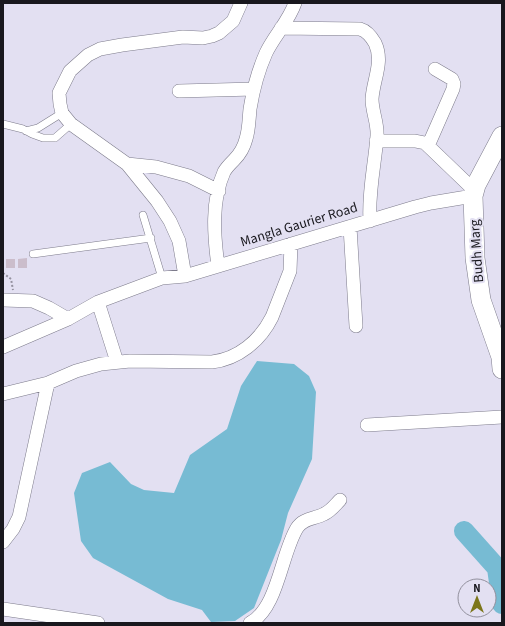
<svg xmlns="http://www.w3.org/2000/svg" width="505" height="626" font-family="'Source Sans 3',sans-serif">
  <style>
    .water { fill: #77bbd3 }
    .lines { fill: none; stroke-linecap: round; stroke-linejoin: round }
    .stream { stroke: #77bbd3; stroke-width: 3.5 }
    .river { stroke: #77bbd3; stroke-width: 20 }
    .building { fill: #cbbdcb }
    .lane-casing { stroke: #7d7b8b; stroke-width: 8 }
    .street-casing { stroke: #7d7b8b; stroke-width: 14 }
    .secondary-casing { stroke: #7d7b8b; stroke-width: 20 }
    .path { stroke: #94919f; stroke-width: 2; stroke-dasharray: 2 2; stroke-linecap: butt }
    .lane { stroke: #fff; stroke-width: 7 }
    .street { stroke: #fff; stroke-width: 13 }
    .secondary { stroke: #fff; stroke-width: 19 }
    .labels { text-anchor: middle; dominant-baseline: central; stroke-width: 4; stroke-linejoin: round; paint-order: stroke }
    .street-label { font-size: 14px; fill: #19181e; stroke: #e3e0f2 }
  </style>
  <rect width="100%" height="100%" fill="#e3e0f2"/>
  <!-- water -->
  <path class="water" d="M257,361L294,364L309,376L316,392L312,459L288,513L281,540L254,608L235,621L211,622L202,610L168,599L93,558L81,541L74,493L82,473L110,462L131,484L144,490L174,493L190,455L227,429L241,386Z"/>
  <g class="lines">
    <!-- stream -->
    <path class="stream" d="M499,578H502"/>
    <!-- river -->
    <path class="river" d="M464,531L497,568L502,604"/>
  </g>
  <!-- building -->
  <path class="building" d="M27,258V268H18V259Z
    M6,259H15V268H6Z"/>
  <g class="lines">
    <defs>
      <path id="lane" d="M3,124L23,129L32,134L43,138H55L71,124
        M26,131L38,128L62,113
        M143,215L162,278
        M33,254L151,238"/>
      <path id="street" d="M281,28L360,29C367,31 371,36 375,43C384,62 373,80 372,99C372,112 378,123 377,136C375,164 368,192 370,221
        M179,91L254,89
        M376,141H415L425,143L475,191
        M428,146L453,89L454,84L452,79L435,69
        M127,164L156,167L189,176L219,191
        M350,227L356,326
        M218,266C214,236 211,201 224,172C226,168 230,164 234,160C239,155 244,147 246,139C249,130 249,119 250,109C253,90 258,71 266,53C274,36 289,21 295,3
        M185,276L179,241L170,221L157,201L127,164L71,124L62,113L60,104L59,93L70,71L88,55L100,49L122,45L183,37L203,38L212,36L219,33L233,21L241,3
        M3,300L33,301L49,308L68,319
        M98,302L117,362
        M3,347L68,319L98,302L162,278L185,276L415,207L431,203L473,196
        M3,394L48,383L76,371L101,364L130,361L212,362C238,359 260,341 272,317L290,271L291,244
        M367,425L502,417
        M3,542L13,529L19,517L48,383
        M3,609L98,623
        M250,623C278,608 281,554 297,528C303,518 315,519 324,514C331,511 335,505 340,500"/>
      <path id="secondary" d="M502,136L476,185L473,196L475,258L481,300L501,357L502,369"/>
    </defs>
    <!-- lane casing -->
    <use href="#lane" class="lane-casing"/>
    <!-- street casing -->
    <use href="#street" class="street-casing"/>
    <!-- secondary casing -->
    <use href="#secondary" class="secondary-casing"/>
    <!-- path -->
    <path class="path" d="M3,273L11,279L13,290"/>
    <!-- lane -->
    <use href="#lane" class="lane"/>
    <!-- street -->
    <use href="#street" class="street"/>
    <!-- secondary -->
    <use href="#secondary" class="secondary"/>
  </g>
  <g class="labels">
    <!-- street labels -->
    <g class="street-label">
      <text transform="translate(299 225) rotate(-17)">Mangla Gaurier Road</text>
      <text transform="translate(477 251) rotate(-94)">Budh Marg</text>
    </g>
  </g>
  <!-- border -->
  <rect width="505" height="626" fill="none" stroke="#19181e" stroke-width="8"/>
  <!-- north arrow -->
  <g transform="translate(477 598)"><circle r="19" fill="#e3e0f2" stroke="#92909d"/>
  <path d="M0-3L7 15L0 10L-7 15Z" fill="#7c761b"/>
  <text y="-6" font-size="11" font-weight="bold" text-anchor="middle" fill="#19181e">N</text>
  </g>
</svg>
